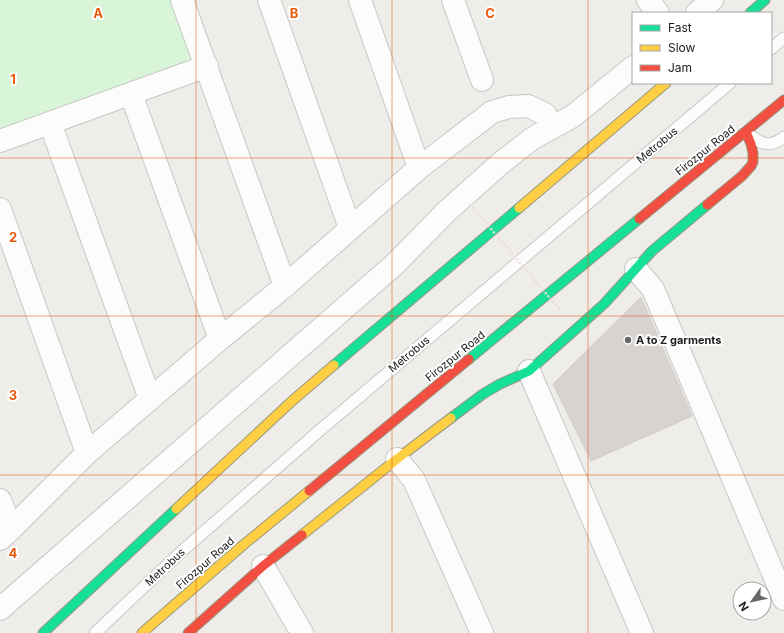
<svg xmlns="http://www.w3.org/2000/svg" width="784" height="633" font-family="Inter,sans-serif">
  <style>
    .park { fill: #d8f5d7 }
    .building { fill: #d6d3d0; stroke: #d2ceca }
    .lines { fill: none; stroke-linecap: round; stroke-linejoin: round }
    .lane-casing { stroke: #c8c7c5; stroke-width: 13 }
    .street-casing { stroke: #c8c7c5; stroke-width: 24 }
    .fast-casing { stroke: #999980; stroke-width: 11 }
    .slow-casing { stroke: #999980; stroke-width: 11 }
    .jam-casing { stroke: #999980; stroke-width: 11 }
    .lane { stroke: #fdfcfc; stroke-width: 11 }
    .street { stroke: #fdfcfc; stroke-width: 22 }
    .fast { stroke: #16e098; stroke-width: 9 }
    .slow { stroke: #ffcf43; stroke-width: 9 }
    .jam { stroke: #f24e42; stroke-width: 9 }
    .path-bridge { stroke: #ecdcdb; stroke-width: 2.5; stroke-dasharray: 2 2; stroke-linecap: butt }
    .grid { fill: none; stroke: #e8590c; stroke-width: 1; stroke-opacity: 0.55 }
    .poi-dot { fill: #696867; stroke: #fff; stroke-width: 1.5 }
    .labels { text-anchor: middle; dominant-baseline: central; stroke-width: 4; stroke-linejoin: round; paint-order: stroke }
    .street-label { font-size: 11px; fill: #212121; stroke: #fff }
    .poi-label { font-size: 11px; font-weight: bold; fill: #212121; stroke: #fff; text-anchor: start }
    .grid-label { font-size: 13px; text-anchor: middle; font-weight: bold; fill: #e8590c; stroke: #fff; stroke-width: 4; stroke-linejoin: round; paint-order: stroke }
  </style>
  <rect width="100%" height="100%" fill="#efede9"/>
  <!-- park -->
  <path class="park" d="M0,0H182L207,66L0,141Z"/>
  <!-- building -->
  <path class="building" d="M641,297L692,416L591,461L553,384Z"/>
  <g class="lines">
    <defs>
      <path id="lane" d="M771,49L784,38
        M751,136C763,145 772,147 784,137
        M95,633L181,552L319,431L730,83"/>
      <path id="street" d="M182,0L285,286
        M269,0L350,228
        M360,0L419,168
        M453,0L482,80
        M648,0L658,13
        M697,13L712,0
        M131,94L220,339
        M50,123L150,399
        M0,141L207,66
        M0,209L87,453
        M636,269L653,289L784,599
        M529,371L642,633
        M397,459L414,480L482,633
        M0,500L11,529
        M0,539L11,529L87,453L220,339L285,286L419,168L492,112L509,107L528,106L545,114L552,127
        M263,566L302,633
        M0,609L395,264L446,212L502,162L533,138L573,116L633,67"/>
      <path id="fast" d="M750,13L765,0
        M469,359L639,219
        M334,365L519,208
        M451,418L483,394L500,384L529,371L604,304L652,251L707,205
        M43,633L176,509"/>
      <path id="slow" d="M519,208L666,83
        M176,509L292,401L334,365
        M302,535L397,459L451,418
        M142,633L242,546L309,491"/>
      <path id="jam" d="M707,205L742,176L751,166L753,162V153L751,144L746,132
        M639,219L784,100
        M309,491L469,359
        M188,633L263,566L302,535"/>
    </defs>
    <!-- lane casing -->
    <use href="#lane" class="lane-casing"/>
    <!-- street casing -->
    <use href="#street" class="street-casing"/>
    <!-- fast casing -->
    <use href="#fast" class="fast-casing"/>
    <!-- slow casing -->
    <use href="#slow" class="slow-casing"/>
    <!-- jam casing -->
    <use href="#jam" class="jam-casing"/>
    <!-- lane -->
    <use href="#lane" class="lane"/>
    <!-- street -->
    <use href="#street" class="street"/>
    <!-- fast -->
    <use href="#fast" class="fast"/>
    <!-- slow -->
    <use href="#slow" class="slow"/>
    <!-- jam -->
    <use href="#jam" class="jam"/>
    <!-- path-bridge -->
    <path class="path-bridge" d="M470,204L560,310"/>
  </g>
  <!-- grid -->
  <path class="grid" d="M196,0V633M392,0V633M588,0V633M0,158H784M0,316H784M0,475H784"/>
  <!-- markers -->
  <circle class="poi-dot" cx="628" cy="340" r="4"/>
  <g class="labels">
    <!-- street labels -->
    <g class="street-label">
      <text transform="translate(657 145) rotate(-40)">Metrobus</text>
      <text transform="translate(705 150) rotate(-39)">Firozpur Road</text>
      <text transform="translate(409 354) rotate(-40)">Metrobus</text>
      <text transform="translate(455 356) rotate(-39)">Firozpur Road</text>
      <text transform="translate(205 563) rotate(-41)">Firozpur Road</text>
      <text transform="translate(165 567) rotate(-43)">Metrobus</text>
    </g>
    <!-- poi labels -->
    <g class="poi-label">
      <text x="636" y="340">A to Z garments</text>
    </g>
  </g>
  <g class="grid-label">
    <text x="98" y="18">A</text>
    <text x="294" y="18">B</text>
    <text x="490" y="18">C</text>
    <text x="13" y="84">1</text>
    <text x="13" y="242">2</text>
    <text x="13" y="400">3</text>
    <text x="13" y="558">4</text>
  </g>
  <!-- legend -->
  <rect x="632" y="12" width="140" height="72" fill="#ffffff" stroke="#a6a6a6"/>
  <rect x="640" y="25" width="20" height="6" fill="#16e098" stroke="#a6a6a6"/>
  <text x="668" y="32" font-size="12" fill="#212121">Fast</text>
  <rect x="640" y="45" width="20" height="6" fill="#ffcf43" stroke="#a6a6a6"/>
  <text x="668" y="52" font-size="12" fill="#212121">Slow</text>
  <rect x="640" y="65" width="20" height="6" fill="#f24e42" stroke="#a6a6a6"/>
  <text x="668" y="72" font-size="12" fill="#212121">Jam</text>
  <!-- north arrow -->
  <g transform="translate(752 601) rotate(237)"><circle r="19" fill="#ffffff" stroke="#a6a6a6"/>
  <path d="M0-3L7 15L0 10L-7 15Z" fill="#696867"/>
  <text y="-6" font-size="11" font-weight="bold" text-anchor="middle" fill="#212121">N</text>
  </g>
</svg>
